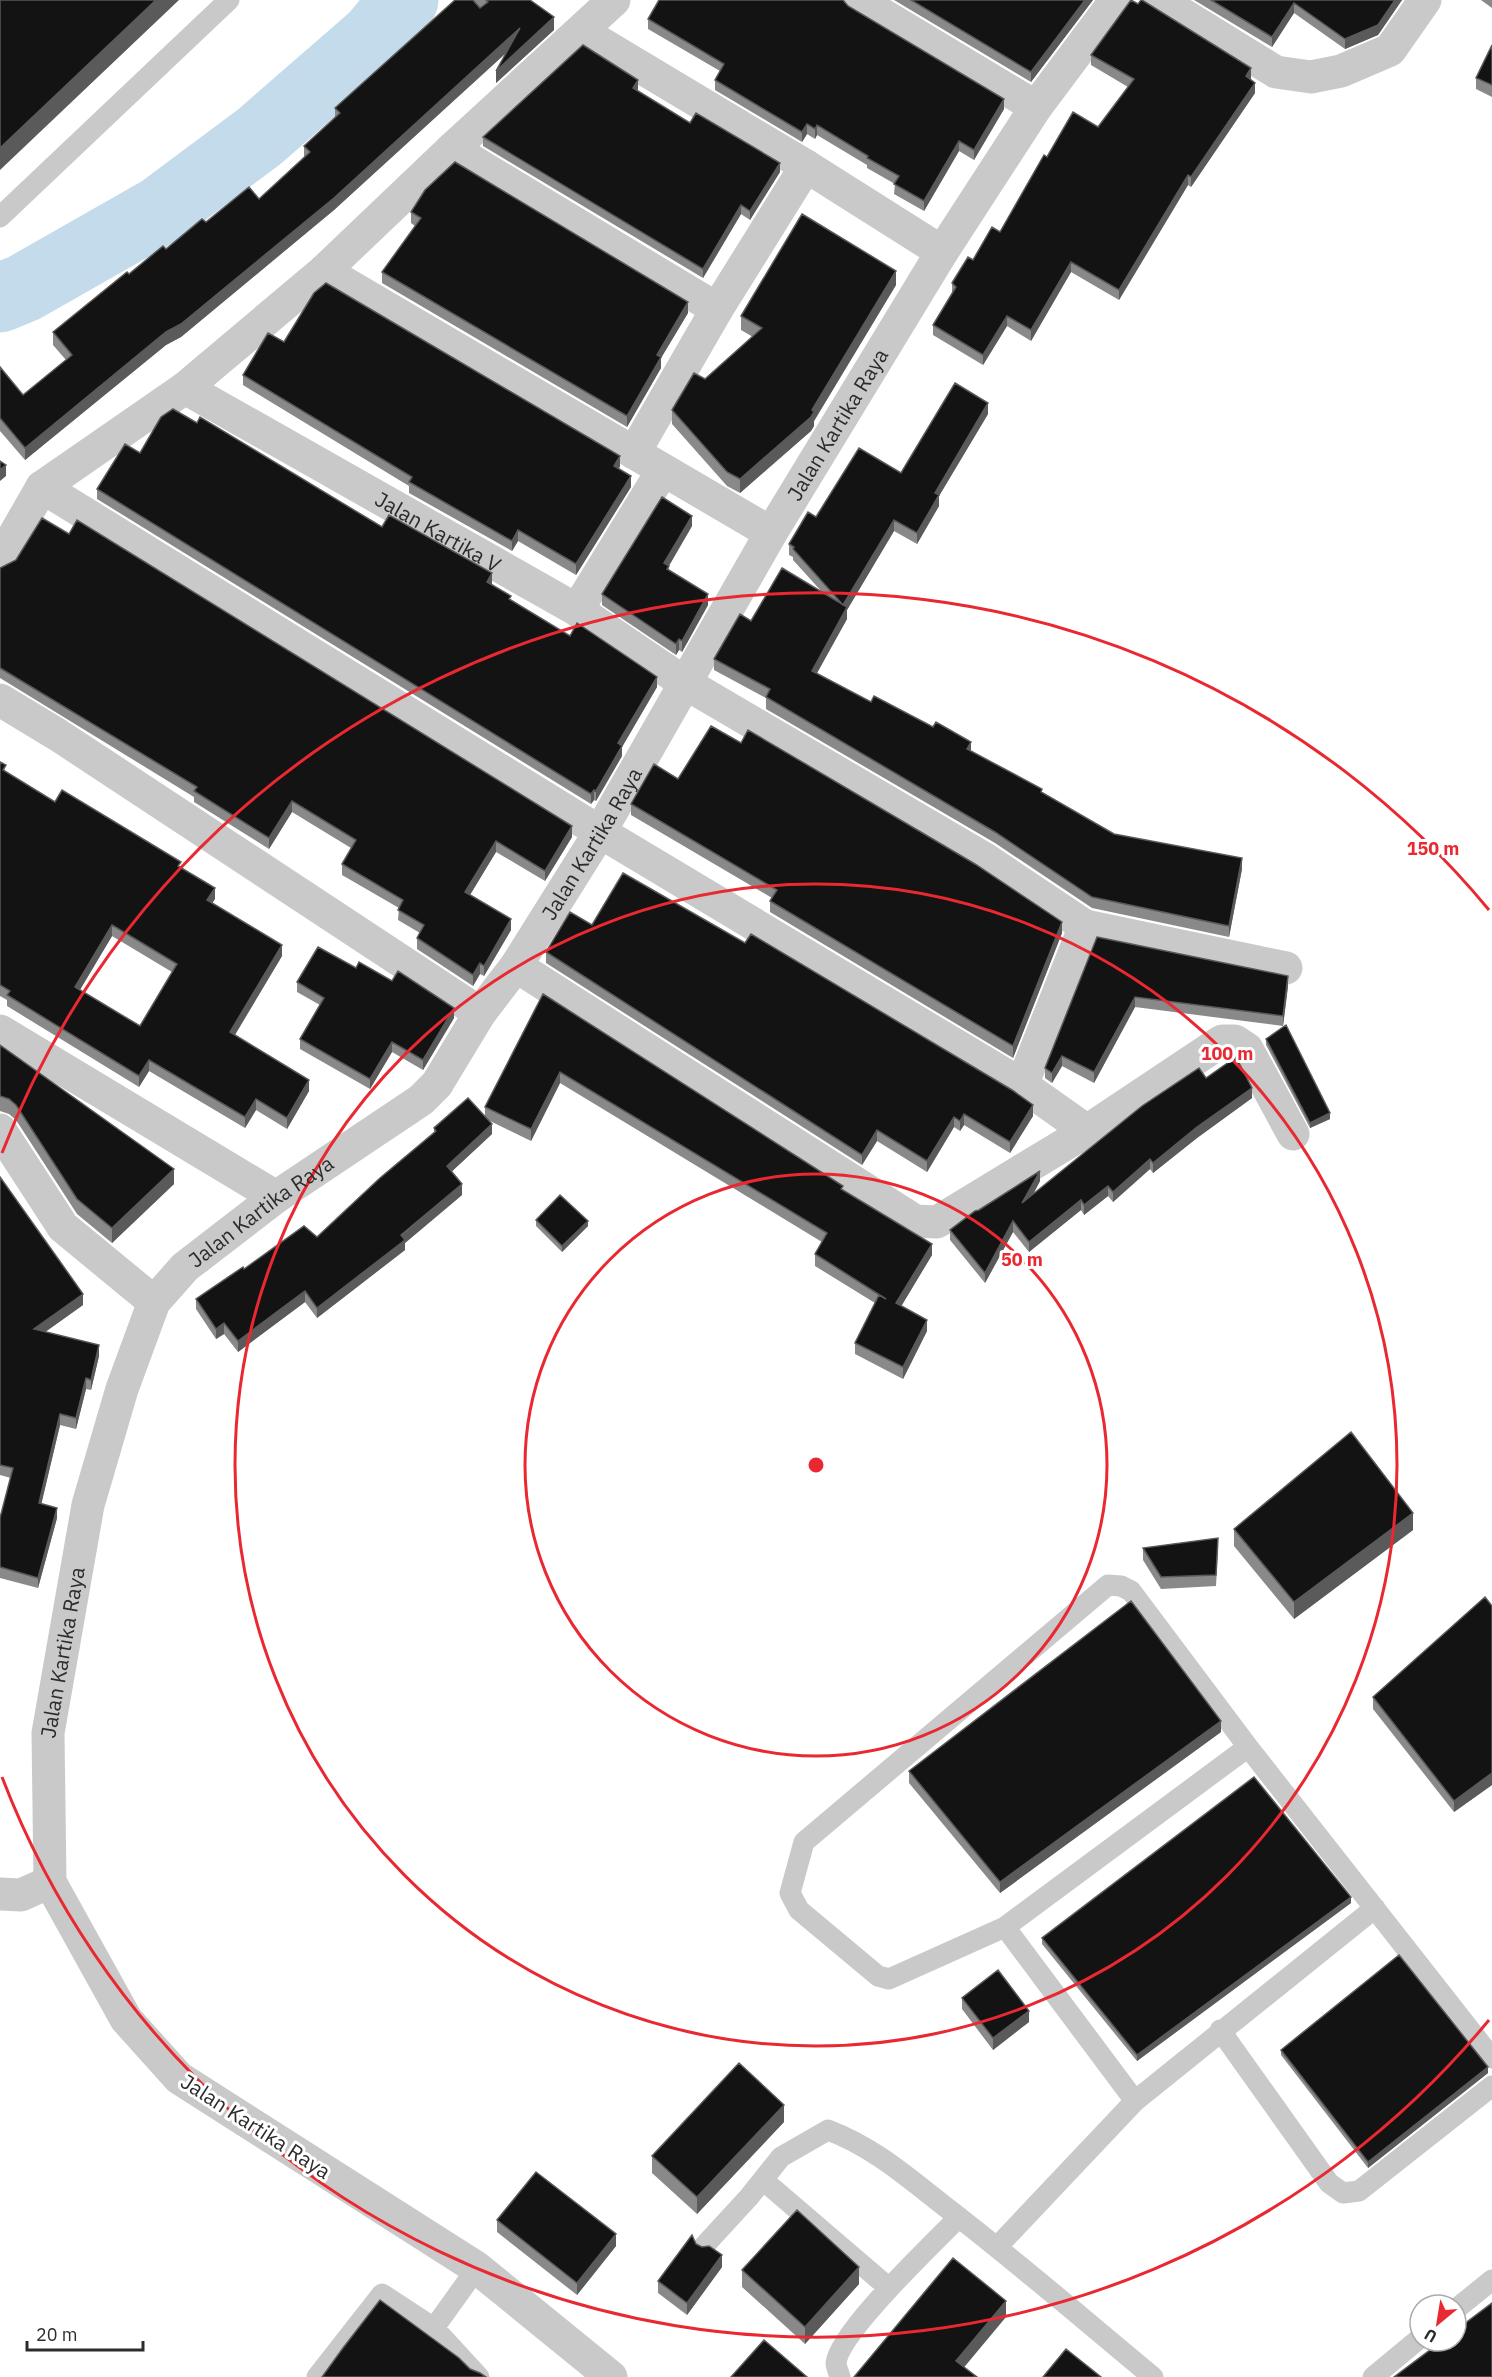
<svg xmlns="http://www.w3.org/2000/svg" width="1492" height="2377" font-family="'IBM Plex Sans',sans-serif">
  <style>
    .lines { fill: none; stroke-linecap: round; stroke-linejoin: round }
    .river { stroke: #c4dbeb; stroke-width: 69 }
    .lane { stroke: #c9c9c9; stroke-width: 21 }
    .street { stroke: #c9c9c9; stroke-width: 33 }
    .wall { fill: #898989; fill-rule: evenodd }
    .shaded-wall { fill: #5a5a5a }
    .building { fill: #131313; stroke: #5a5a5a; stroke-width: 1.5; fill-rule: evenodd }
    .ring { fill: none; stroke: #e92831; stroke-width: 3 }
    .labels { text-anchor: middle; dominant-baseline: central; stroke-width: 6; stroke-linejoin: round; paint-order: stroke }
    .street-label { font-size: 21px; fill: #2c2c2c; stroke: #fff }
    .centre { fill: #e92831; stroke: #fff; stroke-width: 3 }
    .ring-label { font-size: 18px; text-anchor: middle; font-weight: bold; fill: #e92831; stroke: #fff; stroke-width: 6; stroke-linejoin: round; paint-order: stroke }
  </style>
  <rect width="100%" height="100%" fill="#fff"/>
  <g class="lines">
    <!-- river -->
    <path class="river" d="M0,298L24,288L161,210L259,137L375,36L404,0"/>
    <!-- lane -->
    <path class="lane" d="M0,217L229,0
      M1005,1927L889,1979L878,1976L799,1910L790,1893L804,1842L1108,1585L1121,1586L1131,1591L1248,1747L1492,2058
      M1220,2030L1329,2183L1343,2193L1359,2191L1492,2086
      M1135,2101L1005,1927L1248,1747
      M763,2180L889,2288
      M704,2246L749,2197L781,2157L828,2130C873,2147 906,2176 943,2205C1015,2260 1083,2319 1153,2377
      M997,2247L1135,2101L1375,1908
      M477,2268L434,2328L479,2377
      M1456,2309L1492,2280
      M317,2377L382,2294L434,2328
      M840,2377C839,2373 836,2367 836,2363C839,2332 934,2243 959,2217
      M1373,2377L1420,2338"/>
    <!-- street -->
    <g class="street">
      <path d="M858,0L1036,107"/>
      <path d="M1159,0L1276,72L1311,77L1341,71L1390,50L1425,0"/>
      <path d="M582,32L806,166L942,252"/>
      <path d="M452,149L717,309L634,453"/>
      <path d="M324,271L771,533"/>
      <path d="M717,309L806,166"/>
      <path id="s1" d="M185,388L577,610L685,683L985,859L1085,926L1022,1085"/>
      <path d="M42,487L600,832L1022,1085L1087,1131"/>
      <path d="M0,560L42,487L185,388L324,271L452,149L614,0"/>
      <path d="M577,610L663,470"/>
      <path d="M0,700L58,735L480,1013"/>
      <path d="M1085,926L1286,968"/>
      <path d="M516,966L915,1221L937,1222L1087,1131L1222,1041H1235L1247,1049L1293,1134"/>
      <path d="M0,1031L276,1197"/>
      <path d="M0,1130L63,1227L154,1302"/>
      <path d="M0,1894L21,1895L50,1882"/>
      <path id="s2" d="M611,2377L477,2268L179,2078L126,2019L50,1882L48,1733L88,1505L122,1389L154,1302L185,1267L276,1197L421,1100L437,1084L480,1013L516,966L600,832L771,533L942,252L1036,107L1116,0"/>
    </g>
  </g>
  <!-- wall -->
  <path class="wall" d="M455,0H530L554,30L496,83L505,54L334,210L181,337L166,345L25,460L0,431V367L23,395L66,360L53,345V332L129,274L206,222L259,199L304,157V146L335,117V108Z
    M894,0H1093L1031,82Z
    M1194,0H1402L1378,35L1345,49L1294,13L1272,47Z
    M1481,0H1492V8Z
    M848,6L1004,109L974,160L959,151L924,211L894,194L895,184L867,168V165L817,135L815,139L807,134L802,142L715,90V80L720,71L648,29V19Z
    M1492,45V97L1476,89V78Z
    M1091,55L1251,79L1255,93L1191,187L1188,185L1119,300L1071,272L1031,341L1007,326L983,365L933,335V325L952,294V283L1000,232L1047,157L1098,127L1128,87L1091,65Z
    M638,89L637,91L690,123L780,172L750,220L741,214L703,278L483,146V137Z
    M411,212L688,313L661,358V368L627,427L382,283V272L415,226L411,223Z
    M896,285L814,421V426L811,431L740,493L727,486L672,424V410L753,337L741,330V316Z
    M284,342L620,466L619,469L631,487L576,575L518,541L512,551L409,493V486L243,385V375Z
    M988,414L939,496V506L917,544L894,531L847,610V619L817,673L871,702L971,751L1114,834L1242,869L1229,937L1092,908L995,843L766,709V698L714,670V659L751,621L823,593L793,560V557L789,555V544L816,517L901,473Z
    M197,423L382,527L492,584L511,601L657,687L622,747V756L596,801L594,800L591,804L97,499V489L140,453Z
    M692,526L669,566V570L708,605L682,652L679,650L676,655L602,605V594Z
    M0,568L572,837L545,881L496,852L470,895L511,930L484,976L480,974L473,986L417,949V938L420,933L398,920L399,908L342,875V864L351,848L292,812L269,849L194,802V797L0,678Z
    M0,762L6,772L55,802L181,867L215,899L212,903L282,956L235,1035L309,1091L287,1129L256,1110L245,1128L149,1071L139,1087L7,1006V1000L0,996ZM112,936L172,972L140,1026L80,990Z
    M678,779L1062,933L1013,1058L770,912V901L772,898L631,815V804Z
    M592,925L1033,1116L1010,1153L964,1125L960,1131L954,1127L927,1172L877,1141L862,1165L546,963V952Z
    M1097,937L1288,986L1283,1026L1135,1007L1094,1083L1062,1066L1052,1083L1045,1078V1068Z
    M356,968L454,1018L423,1070L392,1052L370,1089L300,1049V1039L320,1005L297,992V982Z
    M543,994L843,1190L932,1255L901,1306L927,1331L903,1379L855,1354V1343L875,1303L815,1266V1254L822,1242L560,1083L531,1141L488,1120L492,1134L451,1172L462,1195L405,1243V1250L317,1318L305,1302L238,1352L224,1334L216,1339L196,1309V1299L244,1269L317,1237L434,1133V1128L485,1117V1107Z
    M1266,1039L1330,1119L1310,1128L1266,1045Z
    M0,1045L174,1184L112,1243L77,1214L16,1120L9,1114L0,1111Z
    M1206,1078L1252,1098L1197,1138L1153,1173L1150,1169L1113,1202L1108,1196L1084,1215L1081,1210L1029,1252L1013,1232L985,1283L950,1240V1230L979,1210L1040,1181L1033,1195Z
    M0,1177L83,1305L45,1332L99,1356L91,1390L86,1389L76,1429L60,1425L41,1504L57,1518L38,1588L0,1578V1518L11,1478L0,1475Z
    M536,1220L588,1226L562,1252L536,1226Z
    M1234,1529L1413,1530L1294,1619L1234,1546Z
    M1143,1548L1218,1550L1216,1586L1161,1589L1143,1560Z
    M1492,1606V1785L1454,1812L1373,1709V1697Z
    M1221,1732L1000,1893L909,1783V1771Z
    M1351,1903L1137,2061L1042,1944V1938Z
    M962,1998L1029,2022L993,2050L962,2009Z
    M1281,2050L1488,2073L1368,2168L1281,2055Z
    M784,2122L697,2214L652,2173V2156Z
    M497,2220L616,2246L577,2295L497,2232Z
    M696,2244L722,2267L687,2315L658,2293V2281Z
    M742,2270L859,2284L805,2344L742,2287Z"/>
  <!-- shaded-wall -->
  <path class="shaded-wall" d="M156,0H179L0,170V148Z
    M1085,0H1093L1031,82V72Z
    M1395,0H1402L1378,35L1345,49V39Z
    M1294,3V13L1272,47V37Z
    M554,17V30L496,83V71Z
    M520,28V40L334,210L181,337L166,345L25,460V448Z
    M1251,68V79L1246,87V76Z
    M638,80V89L633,97V88Z
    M1255,83V93L1191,187V177Z
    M1004,99V109L974,160V150Z
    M807,124V134L802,142V132Z
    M817,125V135L815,139V129Z
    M959,141V151L924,211V201Z
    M780,163V172L750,220V211Z
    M1188,175V185L1119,300V290Z
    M741,205V214L703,278V269Z
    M1071,262V272L1031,341V330Z
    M896,271V285L814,421V426L811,431L740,493V479L812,410Z
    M688,302V313L661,358V368L627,427V416L657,355Z
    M1007,316V326L983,365V355Z
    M988,403V414L939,496V506L917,544V533L935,493Z
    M620,456V466L614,477V466Z
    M6,465V476L0,481V470Z
    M631,476V487L576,575V564Z
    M692,516V526L664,574V563Z
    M894,520V531L847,610V619L812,682V671L843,605Z
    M518,530V541L512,551V541Z
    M492,573V584L487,592V582Z
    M708,594V605L682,652V641Z
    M679,639V650L676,655V644Z
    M657,677V687L622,747V756L596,801V791L618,743Z
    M971,742V753L967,749Z
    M594,790V800L591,804V794Z
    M292,801V812L269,849V838Z
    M572,826V837L545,881V871Z
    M496,841V852L465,903V892Z
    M1242,858V869L1229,937V926Z
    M215,888V899L207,911V900Z
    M511,919V930L484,976V966Z
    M1062,922V933L1013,1058V1046Z
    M112,925V936L75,998V987Z
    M282,945V956L230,1043V1032Z
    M480,963V974L473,986V975Z
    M1288,976V986L1283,1026V1016Z
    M1135,997V1007L1094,1083V1072Z
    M454,1008V1018L423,1070V1060Z
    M392,1042V1052L370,1089V1079Z
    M1062,1056V1066L1052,1083V1073Z
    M149,1060V1071L139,1087V1076Z
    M560,1072V1083L531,1141V1129Z
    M309,1080V1091L287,1129V1118Z
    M1252,1088V1098L1197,1138L1153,1173V1163L1197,1127Z
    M256,1099V1110L245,1128V1117Z
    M1033,1105V1116L1010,1153V1142Z
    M1330,1113V1119L1310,1128V1123Z
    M964,1114V1125L960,1131V1121Z
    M954,1117V1127L927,1172V1161Z
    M492,1124V1134L447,1176V1166Z
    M877,1130V1141L862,1165V1155Z
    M1150,1159V1169L1113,1202V1192Z
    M174,1169V1184L112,1243V1228Z
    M1040,1171V1181L1022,1214V1203Z
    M462,1184V1195L405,1243V1250L317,1318V1308Z
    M1108,1186V1196L1084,1215V1205Z
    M1081,1200V1210L1029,1252V1242Z
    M588,1221V1226L562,1252V1246Z
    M1013,1221V1232L985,1283V1273Z
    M932,1244V1255L896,1315V1303Z
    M305,1291V1302L238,1352V1341Z
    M83,1294V1305L34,1340V1329Z
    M927,1320V1331L903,1379V1367Z
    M224,1323V1334L216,1339V1329Z
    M99,1345V1356L91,1390V1380Z
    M86,1378V1389L76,1429V1418Z
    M60,1414V1425L39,1514V1503Z
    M57,1508V1518L38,1588V1578Z
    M1413,1513V1530L1294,1619V1602Z
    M1221,1721V1732L1000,1893V1882Z
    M1492,1773V1785L1454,1812V1801Z
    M1351,1897V1903L1137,2061V2055Z
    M1029,2011V2022L993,2050V2038Z
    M1488,2067V2073L1368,2168V2162Z
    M784,2105V2122L697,2214V2197Z
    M616,2234V2246L577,2295V2283Z
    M722,2255V2267L687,2315V2303Z
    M859,2267V2284L805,2344V2327Z
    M1006,2301V2317L956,2377V2361Z"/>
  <!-- building -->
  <path class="building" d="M0,0H156L0,148Z
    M455,0H473L480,8L488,2L486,0H530L554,17L496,71L520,28L334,198L181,324L166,332L25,448L0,418V367L23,395L72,355L53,332L127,272L129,274L163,246L166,249L202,219L206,222L249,187L259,199L310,152L304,146L340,113L335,108Z
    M659,0H843L848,6L1004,99L974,150L959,141L924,201L894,184L899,176L867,158L868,156L817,125L815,129L807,124L802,132L715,80L724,64L648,19Z
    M911,0H1085L1031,72Z
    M1131,0L1138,4L1141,0H1142L1251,68L1246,76L1255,83L1191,177L1188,175L1119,290L1071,262L1031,330L1007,316L983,355L933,325L956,287L952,283L968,257L973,260L992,227L1000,232L1044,155L1047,157L1073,112L1098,127L1134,79L1091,55Z
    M1211,0H1395L1378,25L1345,39L1294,3L1272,37Z
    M583,45L638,80L633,88L690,123L696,113L780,163L750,211L741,205L703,269L483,137Z
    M1492,45V85L1476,78Z
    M455,162L688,302L657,355L661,357L627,416L382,272L421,218L411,212L425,190Z
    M802,214L896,271L812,410L814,412L811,417L740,479L727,472L672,410L694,373L705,379L762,328L741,316Z
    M326,283L620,456L614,466L631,476L576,564L518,530L512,541L409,482L412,477L243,375L268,333L284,342L314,293Z
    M955,383L988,403L935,493L939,495L917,533L894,520L843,605L793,549L794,547L789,544L808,512L816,517L859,448L901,473Z
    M173,409L197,423L200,417L382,527L389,515L492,573L487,582L511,596L509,599L570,636L577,623L657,677L618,743L622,746L596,791L594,790L591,794L97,489L125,444L140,453L161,417Z
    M0,461L6,465L0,470Z
    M662,497L692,516L664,563L669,566L667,569L708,594L682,641L679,639L676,644L602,594Z
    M42,518L69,534L77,520L572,826L545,871L496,841L465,892L511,919L484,966L480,963L473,975L417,938L424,925L398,910L403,900L342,864L356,840L292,801L269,838L194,791L197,787L0,668V568L16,560Z
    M782,568L847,607L812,671L871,702L874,696L933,727L936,722L971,742L967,749L1042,789L1041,792L1114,834L1242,858L1229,926L1092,897L995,832L766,697L770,689L714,659L740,614L751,621Z
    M711,726L741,743L748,730L975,864L1062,922L1013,1046L770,901L777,890L631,804L654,764L678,779Z
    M0,762L6,765L3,770L55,802L62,790L181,862L178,866L215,888L207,900L282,945L230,1032L309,1080L287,1118L256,1099L245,1117L149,1060L139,1076L7,995L10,991L0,985ZM112,925L177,964L140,1026L75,987Z
    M623,873L745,943L751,934L1012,1090L1033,1105L1010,1142L964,1114L960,1121L954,1117L927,1161L877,1130L862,1155L546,952L570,912L592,925Z
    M1097,937L1288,976L1283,1016L1135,997L1094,1072L1062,1056L1052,1073L1045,1068Z
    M318,947L356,968L359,962L392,981L398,971L454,1008L423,1060L392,1042L370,1079L300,1039L324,998L297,982Z
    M543,994L843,1186L841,1189L932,1244L896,1303L927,1320L903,1367L855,1343L879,1295L886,1299L815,1254L827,1233L560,1072L531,1129L485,1107Z
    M1286,1025L1330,1113L1310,1123L1266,1039Z
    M0,1045L174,1169L112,1228L77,1199L16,1105L9,1099L0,1096Z
    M1236,1057L1252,1088L1197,1127L1153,1163L1150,1159L1113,1192L1108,1186L1084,1205L1081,1200L1029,1242L1013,1221L985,1273L950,1230L975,1211L979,1210L1040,1171L1022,1203L1142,1106L1199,1068L1206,1078Z
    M468,1098L492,1124L447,1166L462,1184L401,1235L405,1240L317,1308L305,1291L238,1341L224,1323L216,1329L196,1299L243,1267L244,1269L304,1226L317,1237L380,1178L436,1131L434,1128Z
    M0,1177L83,1294L34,1329L99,1345L91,1380L86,1378L76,1418L60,1414L39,1503L57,1508L38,1578L0,1567V1518L13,1468L0,1465Z
    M560,1195L588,1221L562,1246L536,1220Z
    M1351,1432L1413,1513L1294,1602L1234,1529Z
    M1218,1538L1216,1575L1161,1577L1143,1548Z
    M1485,1597L1492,1606V1773L1454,1801L1373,1697Z
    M1131,1601L1221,1721L1000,1882L909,1771Z
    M1254,1777L1351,1897L1137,2055L1042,1938Z
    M1399,1955L1488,2067L1368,2162L1281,2050Z
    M998,1970L1029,2011L993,2038L962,1998Z
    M739,2063L784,2105L697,2197L652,2156Z
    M536,2172L616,2234L577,2283L497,2220Z
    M797,2210L859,2267L805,2327L742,2270Z
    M692,2235L696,2244L702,2247L709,2246L722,2255L687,2303L658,2281Z
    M953,2258L1006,2301L956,2361L977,2377H854Z
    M380,2300L459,2358L470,2369L480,2373L486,2377H322L343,2348Z
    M1492,2303V2377H1394L1442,2341H1456V2330Z
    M764,2340L807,2377H731Z
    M1066,2349L1101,2377H1043Z"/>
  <!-- distance rings -->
  <g class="ring">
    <circle cx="816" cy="1465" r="291"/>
    <circle cx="816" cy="1465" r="581"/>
    <path d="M1489 2020A872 872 0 0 1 2 1777M2 1153A872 872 0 0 1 1489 910"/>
  </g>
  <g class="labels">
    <!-- street labels -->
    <g class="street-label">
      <text stroke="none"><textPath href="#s2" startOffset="2487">Jalan Kartika Raya</textPath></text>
      <text stroke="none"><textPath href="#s1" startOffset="291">Jalan Kartika V</textPath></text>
      <text stroke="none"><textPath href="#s2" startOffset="2001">Jalan Kartika Raya</textPath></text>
      <text stroke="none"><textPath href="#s2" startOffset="1497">Jalan Kartika Raya</textPath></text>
      <text stroke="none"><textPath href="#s2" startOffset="993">Jalan Kartika Raya</textPath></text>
      <text transform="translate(256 2126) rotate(33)">Jalan Kartika Raya</text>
    </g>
  </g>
  <circle cx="816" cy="1465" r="9" class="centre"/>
  <g class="ring-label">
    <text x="1433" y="855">150 m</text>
    <text x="1227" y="1060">100 m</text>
    <text x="1022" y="1266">50 m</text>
  </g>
  <!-- north arrow -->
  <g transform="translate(1438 2323) rotate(210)"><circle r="28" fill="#ffffff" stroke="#ababab" stroke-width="1.5"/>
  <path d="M0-4.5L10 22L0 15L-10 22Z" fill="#e92831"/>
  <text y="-9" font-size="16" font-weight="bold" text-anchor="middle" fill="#2c2c2c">U</text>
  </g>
  <!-- scale -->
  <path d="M27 2341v9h116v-9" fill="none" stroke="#2c2c2c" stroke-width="3"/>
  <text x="36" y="2341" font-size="18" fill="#2c2c2c" stroke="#ffffff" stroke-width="4.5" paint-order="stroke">20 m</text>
</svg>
